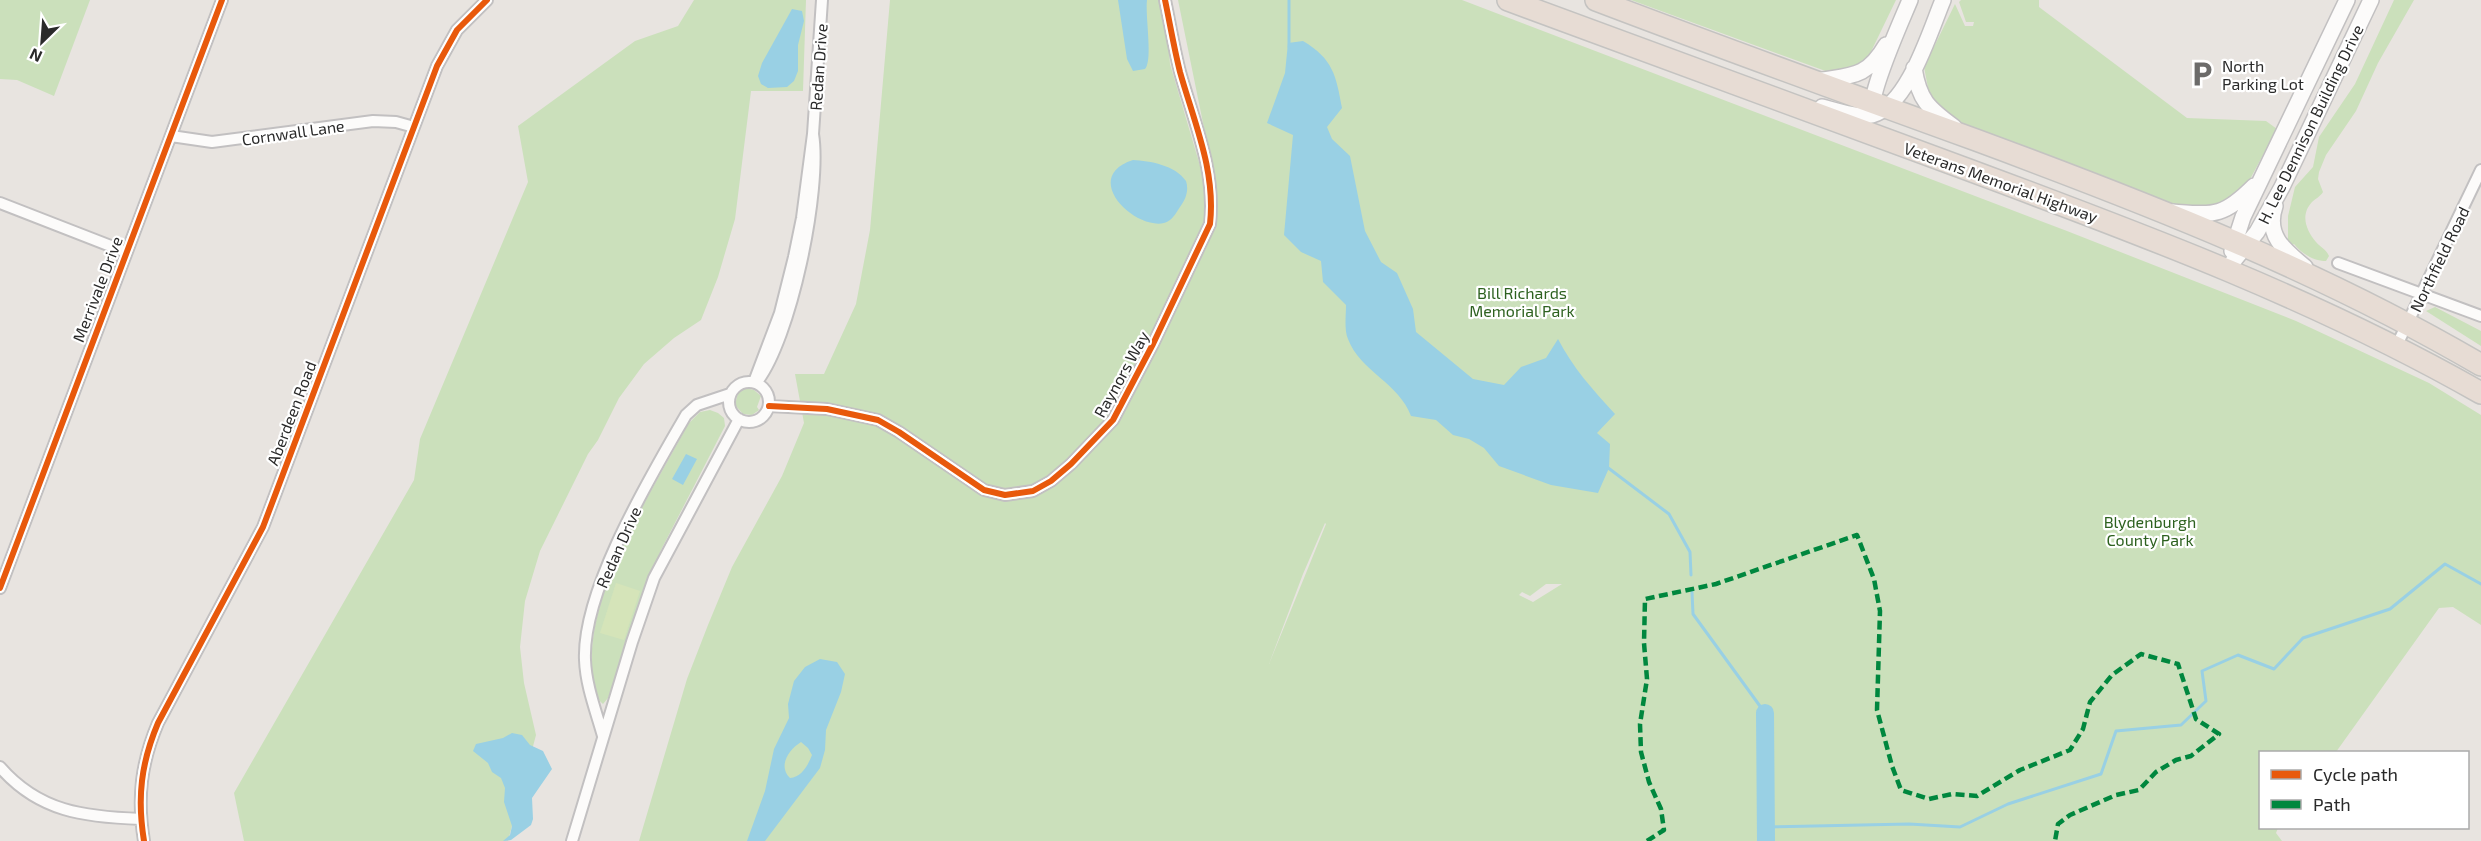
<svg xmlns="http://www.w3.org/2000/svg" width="2481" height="841" font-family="'Exo 2',sans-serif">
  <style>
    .green { fill: #cbe0bb; fill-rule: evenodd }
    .pitch { fill: #d5e4b9 }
    .water { fill: #99d0e4; fill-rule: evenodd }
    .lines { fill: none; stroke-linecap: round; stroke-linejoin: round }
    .stream { stroke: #99d0e4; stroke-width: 3 }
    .river { stroke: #99d0e4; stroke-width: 18 }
    .street-casing { stroke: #c2c0c1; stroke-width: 14 }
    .secondary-casing { stroke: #c2c0c1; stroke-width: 18 }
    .highway-casing { stroke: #c4c3c1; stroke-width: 24 }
    .street { stroke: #fcfbfa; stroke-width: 10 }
    .secondary { stroke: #fcfbfa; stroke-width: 15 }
    .highway { stroke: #e7dcd4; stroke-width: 21 }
    .quiet { stroke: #00873e; stroke-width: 4.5; stroke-dasharray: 9 4.5; stroke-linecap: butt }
    .cycleway-casing { stroke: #fff; stroke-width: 10 }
    .cycleway { stroke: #e8590c; stroke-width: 6 }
    .labels { text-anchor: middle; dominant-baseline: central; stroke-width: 4.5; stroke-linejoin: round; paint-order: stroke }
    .poi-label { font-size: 16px; fill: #2a2a2a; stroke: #fff; text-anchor: start }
    .street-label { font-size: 16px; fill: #2a2a2a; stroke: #fff }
    .park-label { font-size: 16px; fill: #2d611f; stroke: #fff }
  </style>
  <rect width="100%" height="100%" fill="#e8e4e0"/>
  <!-- green -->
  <path class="green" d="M0,0H90L54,96L17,80L0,79Z
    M694,0H806L803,91H751L735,219L718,277L701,320L674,338L644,364L619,398L598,440L588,454L540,551L525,601L520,647L524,683L536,735L508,841H244L234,793L414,480L420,439L528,182L518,126L635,41L678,26Z
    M890,0H1165L1170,64L1214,213L1215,182L1178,0H1462L2067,231L2296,321L2429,383L2481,415V625L2453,607L2439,608L2336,752H2260V828H2278L2276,833L2282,841H639L687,679L708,625L732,567L782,476L804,423L795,374H824L856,304L870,230ZM1325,523L1326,524L1269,664L1303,574ZM1546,584H1562L1533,602L1519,595L1522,592L1530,596Z
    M1631,0H1896L1866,62L1831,73Z
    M1961,0H2039V7L2187,118L2266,121L2277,129L2248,183L2231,204L2183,210L1947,120L1929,93L1924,67L1955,4L1965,26H1973L1974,22H1966L1959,2Z
    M2394,0H2414L2378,63L2356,111L2326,155L2319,172L2318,179L2323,192C2320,197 2316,198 2312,202C2300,215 2306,230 2316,242C2320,247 2326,249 2329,256L2326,261C2314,261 2302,254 2294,244L2288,248V216L2295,187L2313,167L2319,137L2355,84Z
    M2435,307L2481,331V346L2426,311Z
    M745,388L754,390L761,396L757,407L759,410L752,415L743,414L735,405L738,393Z
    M710,410L718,413L724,418L725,426L661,550L646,585L616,678L608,698L603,704C595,698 595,688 593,679C581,598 651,494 688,424L700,412Z"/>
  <!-- pitch -->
  <path class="pitch" d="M616,583L640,591L624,640L600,633Z"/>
  <!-- water -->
  <path class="water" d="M1118,0H1147C1145,16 1153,60 1145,69L1133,71L1127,59Z
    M792,9L802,11L804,21L798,45V71L794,81L787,87L768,88L761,84L758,76L762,63Z
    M1303,41C1333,59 1336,75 1342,108L1327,127L1332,139L1350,156L1365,231L1381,262L1397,273L1413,309L1416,332L1473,379L1504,385L1521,367L1546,358L1558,339C1573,368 1593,390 1615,414L1597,433L1610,444L1609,468L1598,493L1551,485L1499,466L1484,448L1469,439L1453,435L1436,420L1411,416C1399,383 1360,371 1348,339C1344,330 1346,315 1346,305L1323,282L1321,261L1301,252L1284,235L1293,135L1267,123L1285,73L1288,43Z
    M1133,160C1150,161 1175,165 1186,181C1189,190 1186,199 1180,207C1176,213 1172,221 1164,223C1134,230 1080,177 1133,160Z
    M686,454L697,459L683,485L672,479Z
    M820,659L837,662L845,674L841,692L826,730L825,750L820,768L765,841H747L765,791L774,749L789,718L788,704L794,681L805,667ZM801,742L808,748L812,755C808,765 802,777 790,778C777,765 790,749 801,742Z
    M512,733L522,735L530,745L543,751L552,769L532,798L533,819L531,825L511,840L503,841L510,835L512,826L504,802L505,788L501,778L492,772L488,763L473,751L476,744L503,738Z"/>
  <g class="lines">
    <!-- stream -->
    <path class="stream" d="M1289,47V0
      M1607,467L1669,514L1690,552L1691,575
      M1692,592L1693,614L1765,713
      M1765,827L1909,824L1960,827L2008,804L2101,774L2116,731L2181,725L2206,701L2202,671L2238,655L2274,669L2303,638L2390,609L2445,564L2481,584"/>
    <!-- river -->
    <path class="river" d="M1765,713L1766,841"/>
    <defs>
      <path id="street" d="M813,134L822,0
        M171,136L212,142L373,121L396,122L414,127
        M0,203L126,252
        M2338,263L2481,316
        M2396,347L2481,170
        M729 402a20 20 0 1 1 40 0a20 20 0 1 1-40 0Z
        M754,382L780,313L794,257L802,218L813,134C822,189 791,340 756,383
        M769,406L827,409L878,420L899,432L984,490L1005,495L1033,491L1051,481L1071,464L1113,420L1153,344L1210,224C1216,171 1194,122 1180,72C1174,48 1170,24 1165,0
        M0,588L222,0
        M603,736C596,711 586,686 585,660C582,590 651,476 686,415L697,405L730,394
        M0,767C39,812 85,817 141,819
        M144,841C137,798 141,763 158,723L263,527L437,66L457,30L487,0
        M572,841L632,642L654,578L739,419"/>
      <path id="secondary" d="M1914,68C1919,100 1928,108 1954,127
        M1816,81C1851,75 1866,79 1886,45
        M1822,107C1837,111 1857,118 1872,115C1908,106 1930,31 1943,0
        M1872,111C1870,90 1901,22 1910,0
        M2275,206C2265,235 2284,250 2305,267
        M2173,212C2215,215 2223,217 2254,186
        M2232,251L2243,217L2347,0
        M2227,269L2257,232L2282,187L2371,0"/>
      <path id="highway" d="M1508,0C1661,56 1815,113 1969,170C2144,235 2318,300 2481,393
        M1596,0C1722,48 1849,94 1976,140C2149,204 2321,271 2481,365"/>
    </defs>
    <!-- street casing -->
    <use href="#street" class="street-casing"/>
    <!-- secondary casing -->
    <use href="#secondary" class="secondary-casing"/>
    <!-- highway casing -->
    <use href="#highway" class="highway-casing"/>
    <!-- street -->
    <use href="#street" class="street"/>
    <!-- secondary -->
    <use href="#secondary" class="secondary"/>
    <!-- highway -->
    <use href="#highway" class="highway"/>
    <!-- quiet -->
    <path class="quiet" d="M1647,841L1664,830L1661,809L1649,782L1641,752L1640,724L1647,679L1644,643L1645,599L1716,584L1857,535L1874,579L1880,611L1877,710L1892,766L1901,790L1929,799L1952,794L1977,796L2020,770L2070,750L2083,729L2090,702L2112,675L2141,654L2178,664L2196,719L2219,734L2191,756L2176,760L2156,772L2139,790L2116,795L2070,815L2058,824L2055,841"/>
    <defs>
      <path id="cycleway" d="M769,406L827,409L878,420L899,432L984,490L1005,495L1033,491L1051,481L1071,464L1113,420L1153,344L1210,224C1216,171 1194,122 1180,72C1174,48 1170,24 1165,0
        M0,588L222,0
        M144,841C137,798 141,763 158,723L263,527L437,66L457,30L487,0"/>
    </defs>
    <!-- cycleway casing -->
    <use href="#cycleway" class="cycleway-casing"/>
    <!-- cycleway -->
    <use href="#cycleway" class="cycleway"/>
  </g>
  <!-- icons -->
  <defs>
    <symbol id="parking-bare" viewBox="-9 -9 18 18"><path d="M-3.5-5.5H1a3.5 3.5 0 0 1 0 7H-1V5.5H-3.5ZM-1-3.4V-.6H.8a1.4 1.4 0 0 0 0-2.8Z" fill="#6c6b6a" stroke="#fff" stroke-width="2.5" paint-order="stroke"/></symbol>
  </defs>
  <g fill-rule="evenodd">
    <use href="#parking-bare" x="2183" y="55" width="38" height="38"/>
  </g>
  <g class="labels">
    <!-- poi labels -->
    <g class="poi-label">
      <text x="2222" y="65">North<tspan x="2222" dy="18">Parking Lot</tspan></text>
    </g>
    <!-- street labels -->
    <g class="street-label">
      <text transform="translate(818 67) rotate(-86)">Redan Drive</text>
      <text transform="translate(2310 124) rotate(-64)">H. Lee Dennison Building Drive</text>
      <text transform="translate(293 132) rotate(-8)">Cornwall Lane</text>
      <text transform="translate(2001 182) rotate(20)">Veterans Memorial Highway</text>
      <text transform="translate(2439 259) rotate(-64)">Northfield Road</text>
      <text transform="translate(97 289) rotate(-69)">Merrivale Drive</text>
      <text transform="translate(1121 374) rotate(-61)">Raynors Way</text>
      <text transform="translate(291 413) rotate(-69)">Aberdeen Road</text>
      <text transform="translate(618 547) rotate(-66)">Redan Drive</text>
    </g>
    <!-- park labels -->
    <g class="park-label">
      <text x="1522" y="292">Bill Richards<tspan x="1522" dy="18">Memorial Park</tspan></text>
      <text x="2150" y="521">Blydenburgh<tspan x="2150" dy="18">County Park</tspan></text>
    </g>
  </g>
  <!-- legend -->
  <rect x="2259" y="751" width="210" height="78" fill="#ffffff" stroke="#aaaaaa" stroke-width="1.5"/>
  <rect x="2271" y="770" width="30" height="9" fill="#e8590c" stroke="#aaaaaa" stroke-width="1.5"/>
  <text x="2313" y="781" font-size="18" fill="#2a2a2a">Cycle path</text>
  <rect x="2271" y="800" width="30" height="9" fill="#00873e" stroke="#aaaaaa" stroke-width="1.5"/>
  <text x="2313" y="811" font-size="18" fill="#2a2a2a">Path</text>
  <!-- north arrow -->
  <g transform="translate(42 42) rotate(205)" stroke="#ffffff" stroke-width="4.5" paint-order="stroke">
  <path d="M0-4.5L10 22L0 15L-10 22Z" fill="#2a2a2a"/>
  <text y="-9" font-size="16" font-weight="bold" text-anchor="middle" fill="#2a2a2a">N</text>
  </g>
</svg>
